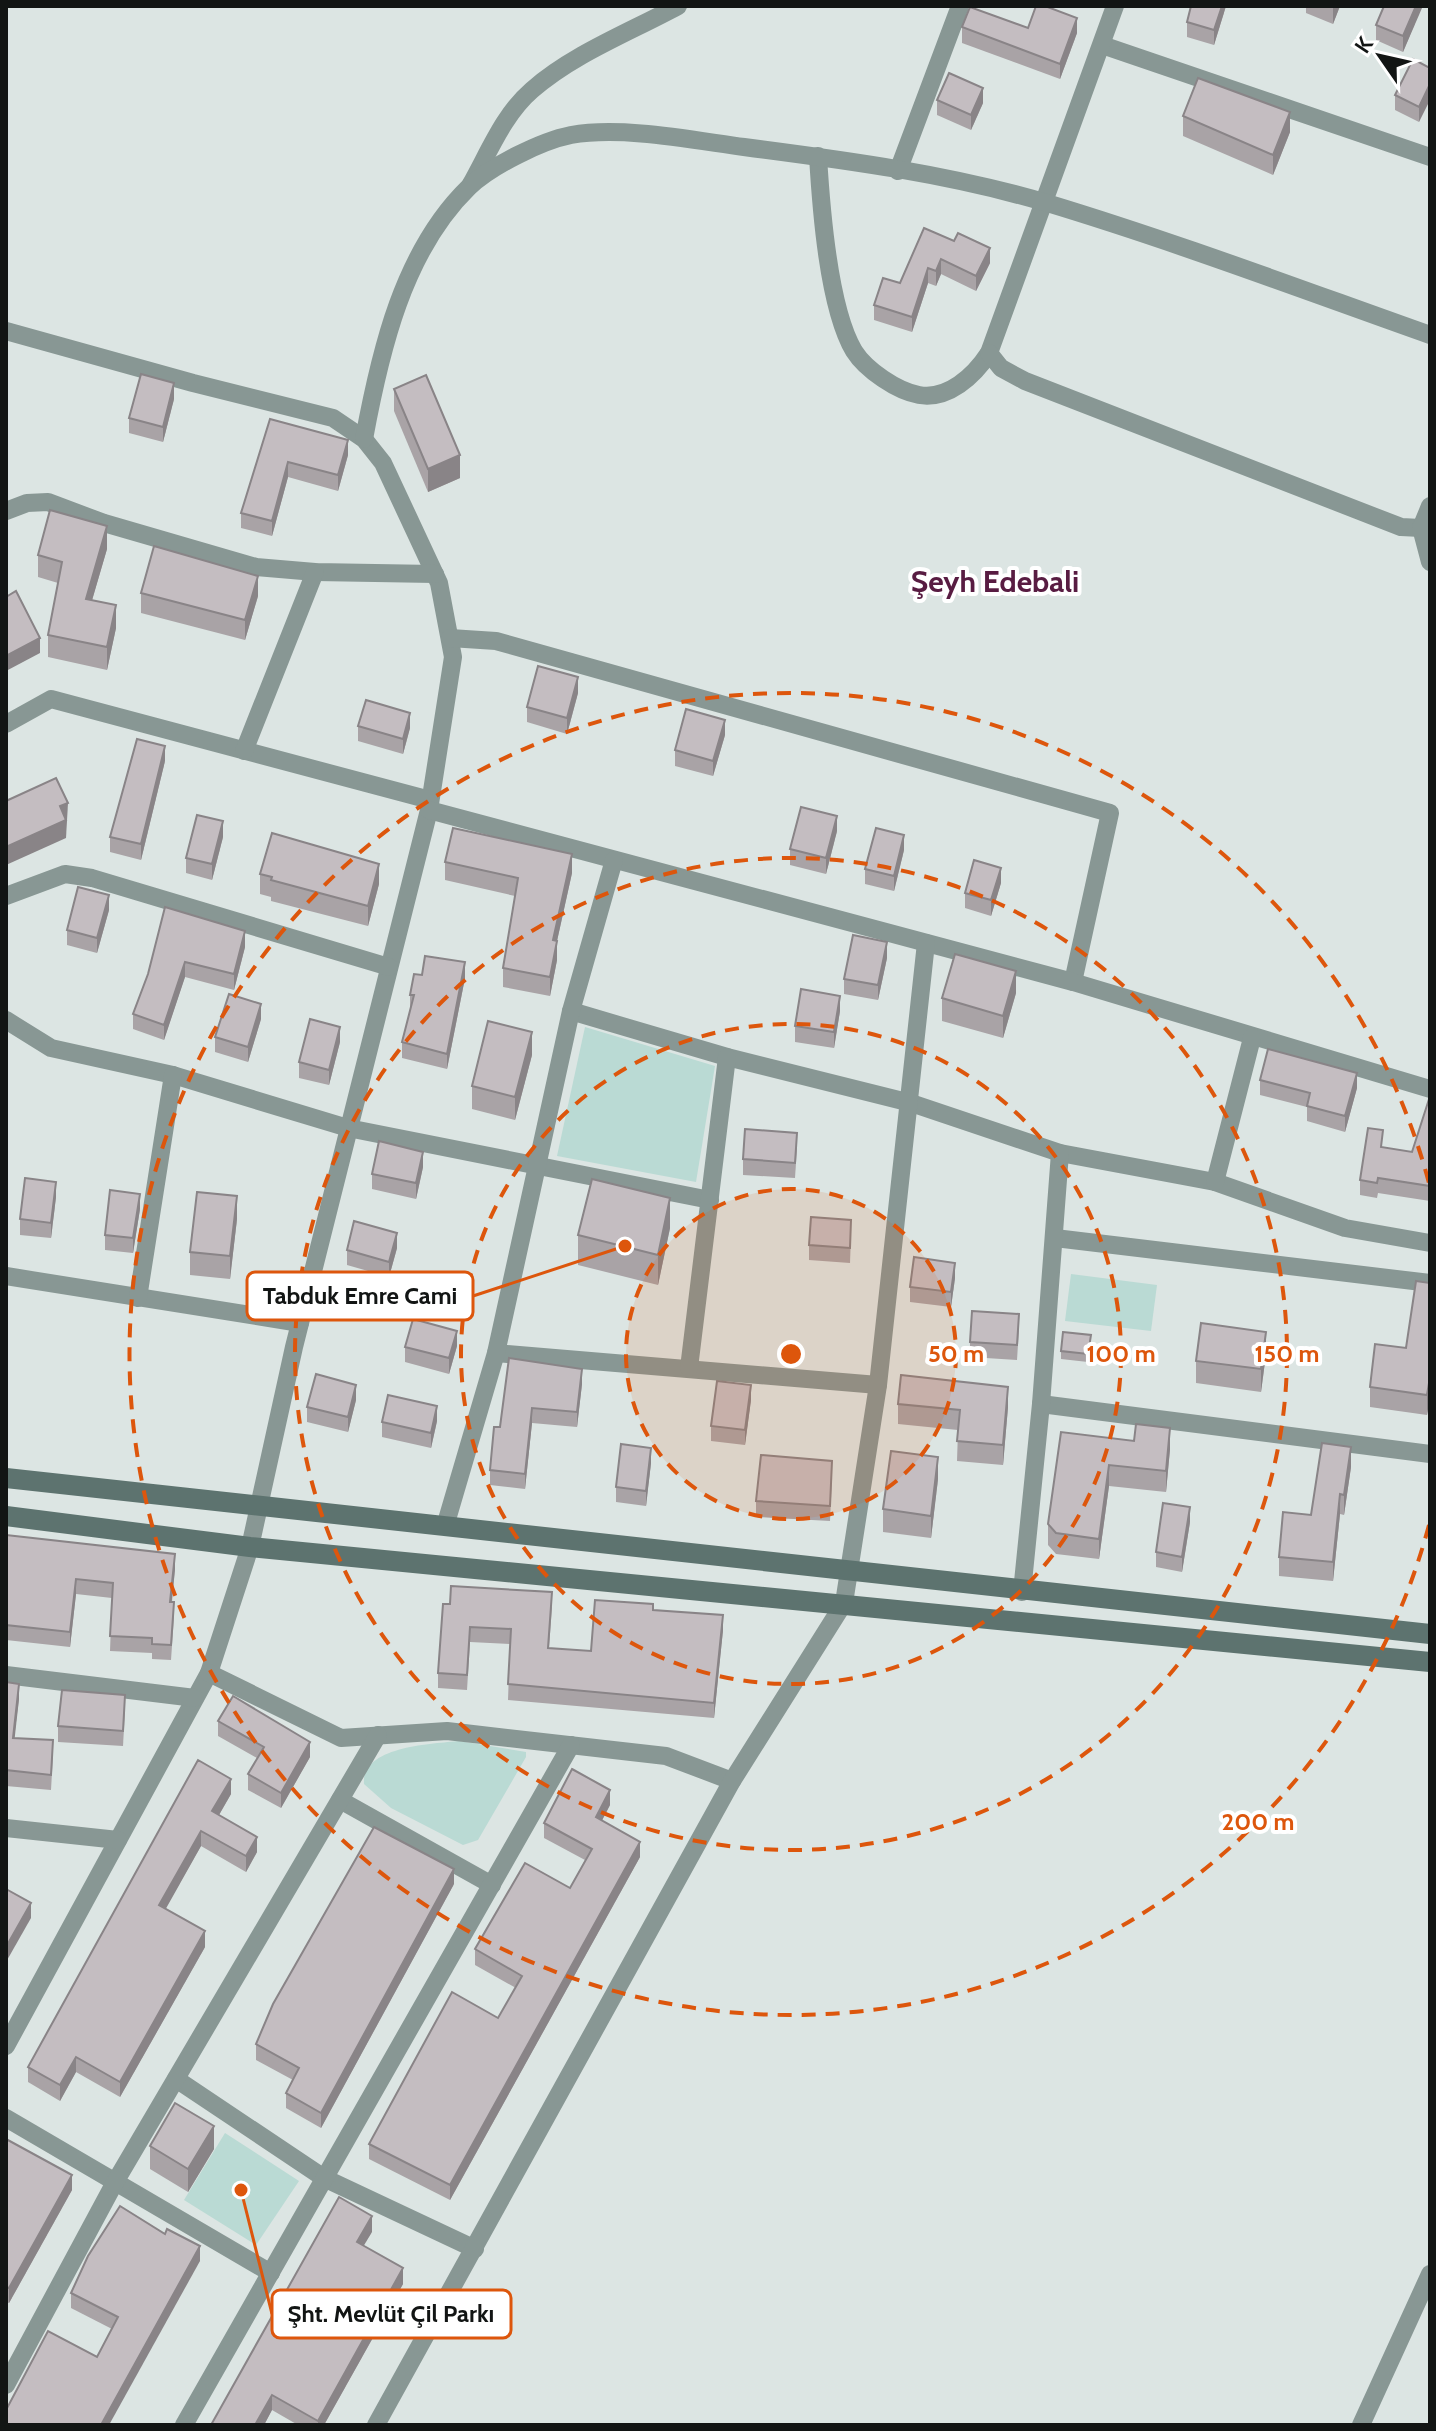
<svg xmlns="http://www.w3.org/2000/svg" width="1436" height="2431" viewBox="0 0 1436 2431" font-family="Cabin,sans-serif">
  <style>
    .green { fill: #badad4 }
    .lines { fill: none; stroke-linecap: round; stroke-linejoin: round }
    .street { stroke: #889794; stroke-width: 18 }
    .secondary { stroke: #5d736f; stroke-width: 20 }
    .wall { fill: #a9a3a6 }
    .shaded-wall { fill: #898487 }
    .building { fill: #c4bdc1; stroke: #898487; stroke-width: 2 }
    .ring { fill: none; stroke: #dd560c; stroke-width: 4; stroke-dasharray: 14 10 }
    .labels { text-anchor: middle; stroke-width: 8; stroke-linejoin: round; paint-order: stroke }
    .district-label { font-size: 30px; font-weight: bold; fill: #581c42; stroke: #fff }
    .centre { fill: #dd560c; stroke: #fff; stroke-width: 4 }
    .ring-label { font-size: 24px; text-anchor: middle; font-weight: bold; fill: #dd560c; stroke: #fff; stroke-width: 8; stroke-linejoin: round; paint-order: stroke }
    .leader { fill: none; stroke: #dd560c; stroke-width: 3 }
    .callout-dot { fill: #dd560c; stroke: #fff; stroke-width: 3 }
    .callout { fill: #fff; stroke: #dd560c; stroke-width: 3 }
    .callout-label { font-size: 24px; text-anchor: middle; font-weight: bold; fill: #121514 }
  </style>
  <rect width="100%" height="100%" fill="#dce5e3"/>
  <g class="green">
    <path d="M585,1027l130,39 -19,116 -139,-26z"/>
    <path d="M1071,1274l86,11 -6,46 -86,-10z"/>
    <path d="M459,1741l67,11v5l-48,83 -15,5 -72,-37 -27,-24c-3,-38 68,-40 95,-43z"/>
    <path d="M225,2133l74,48 -43,64 -72,-45z"/>
  </g>
  <g class="lines">
    <g class="street">
      <path d="M1102,45l328,112"/>
      <path d="M818,156c3,51 10,151 36,195 12,19 43,40 65,44 29,5 55,-19 70,-42l126,-347"/>
      <path d="M898,171l62,-165"/>
      <path d="M471,184c18,-32 33,-70 61,-94 41,-36 98,-58 146,-84"/>
      <path d="M6,331l187,52 140,35 31,21 19,24 56,120 14,74 -24,153 -135,537 -44,200 -41,126 -203,373"/>
      <path d="M989,353l12,15 24,13 376,146 20,1"/>
      <path d="M364,439c16,-87 39,-188 105,-252 22,-21 72,-46 102,-52 51,-9 121,5 173,12 101,13 206,27 303,56 129,39 256,87 383,132"/>
      <path d="M1430,506l-9,22 9,34"/>
      <path d="M6,511l21,-8 21,-1 56,21 152,44 59,5 120,2"/>
      <path d="M450,638l46,3 614,172 -37,169"/>
      <path d="M6,724l45,-25 379,101"/>
      <path d="M244,751l71,-179"/>
      <path d="M429,810l644,172 357,107"/>
      <path d="M6,896l59,-22 27,4 297,89"/>
      <path d="M571,1011l156,46 184,46 149,50 155,29 130,46 85,15"/>
      <path d="M6,1020l45,28 122,27 175,53 362,72"/>
      <path d="M1215,1182l37,-144"/>
      <path d="M1055,1238l375,45"/>
      <path d="M6,1276l294,47"/>
      <path d="M138,1298l35,-223"/>
      <path d="M496,1353l382,32"/>
      <path d="M689,1368l38,-311"/>
      <path d="M1041,1404l389,50"/>
      <path d="M446,1523l50,-170 75,-342 43,-151"/>
      <path d="M1022,1592l19,-188 19,-251"/>
      <path d="M209,1673l132,65 106,-7 219,25 66,25"/>
      <path d="M6,1675l189,23"/>
      <path d="M340,1800l152,85"/>
      <path d="M6,1828l112,12"/>
      <path d="M176,2079l148,99 151,71"/>
      <path d="M6,2118l265,155"/>
      <path d="M6,2385l108,-201 264,-449"/>
      <path d="M184,2425l387,-680"/>
      <path d="M376,2425l356,-644 112,-178 34,-218 48,-442"/>
      <path d="M1361,2425l69,-151"/>
    </g>
    <g class="secondary">
      <path d="M6,1478l1424,156"/>
      <path d="M6,1516l244,31 1180,115"/>
    </g>
  </g>
  <g class="wall">
    <path d="M1226,6l-12,39 -27,-8v-15z"/>
    <path d="M1306,6h34l-7,18 -27,-11z"/>
    <path d="M1422,6l-19,46 -27,-12v-15z"/>
    <path d="M962,27l66,1 49,5 -17,46 -98,-36z"/>
    <path d="M1430,68l-11,54 -24,-12v-15z"/>
    <path d="M937,100l46,3 -12,27 -34,-15z"/>
    <path d="M1183,116l107,16 -17,43 -90,-39z"/>
    <path d="M924,228l66,35 -14,28 -35,-17 -5,12 -8,-3 -16,49 -38,-12v-15l26,-22z"/>
    <path d="M394,389l66,89 -32,14 -34,-81z"/>
    <path d="M174,399l-11,43 -34,-9v-15z"/>
    <path d="M270,419l78,36 -10,36 -50,-14 -16,59 -31,-8v-15z"/>
    <path d="M107,549l-15,51 24,28 -9,42 -59,-13v-22l10,-52 -20,-6v-22z"/>
    <path d="M141,593l117,3 -13,44 -104,-27z"/>
    <path d="M578,693l-11,41 -40,-12v-15z"/>
    <path d="M358,726l52,2 -7,26 -45,-13z"/>
    <path d="M725,735l-12,41 -38,-10v-16z"/>
    <path d="M165,761l-24,99 -31,-8v-15z"/>
    <path d="M837,831l-11,43 -36,-9v-16z"/>
    <path d="M223,837l-11,43 -26,-7v-15z"/>
    <path d="M904,850l-10,41 -29,-7v-15z"/>
    <path d="M445,862l127,11 -15,68v19l-7,36 -47,-9v-19l12,-72 -70,-16z"/>
    <path d="M260,874l119,10 -11,42 -97,-25v-4l-11,-3z"/>
    <path d="M1001,883l-10,33 -26,-8v-15z"/>
    <path d="M165,907l80,40 -11,43 -49,-13 -21,63 -31,-11v-15l15,-40z"/>
    <path d="M109,910l-12,43 -30,-8v-15z"/>
    <path d="M887,958l-9,42 -34,-6v-15z"/>
    <path d="M422,975l43,3 -18,91 -45,-11v-16l8,-32v-15z"/>
    <path d="M1016,993l-13,45 -61,-17v-23z"/>
    <path d="M840,1011l-6,37 -39,-6v-16z"/>
    <path d="M261,1019l-13,43 -33,-10v-15z"/>
    <path d="M340,1042l-11,43 -30,-7v-16z"/>
    <path d="M532,1055l-17,65 -43,-11v-23z"/>
    <path d="M1260,1080l97,8 -12,44 -38,-11v-14l-47,-12z"/>
    <path d="M1430,1096v105l-52,-8 -1,5 -17,-3v-15l22,-33 30,5z"/>
    <path d="M797,1148l-2,30 -52,-3v-16z"/>
    <path d="M423,1167l-7,32 -44,-10v-15z"/>
    <path d="M56,1197l-5,41 -31,-3v-16z"/>
    <path d="M140,1209l-7,44 -28,-3v-15z"/>
    <path d="M237,1219l-7,60 -40,-4v-23z"/>
    <path d="M670,1228l-12,57 -80,-20v-30z"/>
    <path d="M851,1235l-1,28 -41,-3v-15z"/>
    <path d="M397,1248l-8,29 -42,-12v-15z"/>
    <path d="M955,1278l-4,29 -41,-5v-15z"/>
    <path d="M1430,1283v114l-3,18 -57,-8v-20l36,-39z"/>
    <path d="M1019,1329l-2,31 -47,-3v-15z"/>
    <path d="M1091,1343l-3,19 -27,-3v-8z"/>
    <path d="M457,1346l-8,28 -44,-12v-15z"/>
    <path d="M1266,1354l-5,38 -65,-9v-22z"/>
    <path d="M509,1358l73,26 -5,43 -45,-4 -7,66 -35,-4v-15l10,-43z"/>
    <path d="M356,1400l-8,32 -41,-10v-15z"/>
    <path d="M751,1400l-6,45 -34,-4v-15z"/>
    <path d="M898,1404l110,3 -5,58 -46,-4 1,-31 -60,-6z"/>
    <path d="M437,1421l-6,27 -49,-11v-15z"/>
    <path d="M1061,1432l109,17 -4,43 -57,-6 -10,73 -43,-5 -8,-9v-21z"/>
    <path d="M651,1463l-5,43 -30,-4v-15z"/>
    <path d="M1351,1467l-7,48 -4,-1 -7,67 -54,-5v-19z"/>
    <path d="M832,1476l-2,45 -74,-4v-16z"/>
    <path d="M938,1479l-7,59 -48,-6v-23z"/>
    <path d="M1190,1522l-8,50 -26,-5v-15z"/>
    <path d="M6,1535l169,34 -3,33 2,15 -3,43 -19,-1v-6l-42,-2 2,-53 -36,-4 -6,53 -64,-7z"/>
    <path d="M450,1604l102,3 -3,41 42,3 62,-41 70,20 -9,88 -206,-18 2,-56 -40,-2 -3,48 -29,-2v-15z"/>
    <path d="M6,1682l13,17 -5,39 39,17 -2,35 -45,-4z"/>
    <path d="M125,1710l-2,36 -65,-4v-16z"/>
    <path d="M218,1721l92,36 -29,51 -33,-18v-16l9,-16 -39,-22z"/>
    <path d="M198,1760l33,34 -12,21 38,37 -11,20 -45,-26 -36,63 40,38 -85,150 -44,-25 -16,29 -32,-19v-15z"/>
    <path d="M610,1805l-8,15 38,37 -190,343 -81,-41v-15l129,-126 18,-30 -41,-23v-16l95,-61 15,-28 -41,-22v-15z"/>
    <path d="M454,1884l-133,244 -35,-20v-15l7,-13 -37,-20v-16z"/>
    <path d="M6,2139l66,51 -63,113 -3,-1z"/>
    <path d="M150,2146l64,3 -26,43 -38,-23z"/>
    <path d="M372,2232l-9,13 40,39 -79,141h-26l-26,-15 -8,15h-53z"/>
    <path d="M200,2261l-88,68 -41,-21v-15z"/>
  </g>
  <g class="shaded-wall">
    <path d="M1222,6h4l-12,39v-15z"/>
    <path d="M1334,6h6l-7,18v-16z"/>
    <path d="M1416,6h6v2l-19,44v-16z"/>
    <path d="M1077,18v15l-17,46v-15z"/>
    <path d="M1430,84v16l-11,22v-15z"/>
    <path d="M983,88v15l-12,27v-15z"/>
    <path d="M1290,112v20l-17,43v-20z"/>
    <path d="M990,248v15l-14,28v-15z"/>
    <path d="M941,259v15l-5,12v-15z"/>
    <path d="M928,268v15l-16,49v-15z"/>
    <path d="M174,383v16l-11,43v-15z"/>
    <path d="M348,440v15l-10,36v-16z"/>
    <path d="M460,455v23l-32,14v-23z"/>
    <path d="M288,462v15l-16,59v-15z"/>
    <path d="M107,526v23l-21,72v-22z"/>
    <path d="M258,576v20l-13,44v-20z"/>
    <path d="M116,605v23l-9,42v-23z"/>
    <path d="M40,638v15l-34,18v-15z"/>
    <path d="M578,677v16l-11,41v-16z"/>
    <path d="M410,713v15l-7,26v-15z"/>
    <path d="M725,720v15l-12,41v-15z"/>
    <path d="M165,746v15l-24,99v-16z"/>
    <path d="M68,803l-2,35 -60,27v-18l54,-41z"/>
    <path d="M837,816v15l-11,43v-16z"/>
    <path d="M223,821v16l-11,43v-16z"/>
    <path d="M904,835v15l-10,41v-15z"/>
    <path d="M572,854v19l-19,86v-19z"/>
    <path d="M379,864v20l-11,42v-20z"/>
    <path d="M1001,868v15l-10,33v-16z"/>
    <path d="M109,895v15l-12,43v-15z"/>
    <path d="M245,931v16l-11,43v-16z"/>
    <path d="M557,941v19l-7,36v-19z"/>
    <path d="M887,942v16l-9,42v-15z"/>
    <path d="M185,962v15l-21,63v-15z"/>
    <path d="M465,962v16l-18,91v-15z"/>
    <path d="M1016,971v22l-13,45v-22z"/>
    <path d="M840,996v15l-6,37v-16z"/>
    <path d="M261,1004v15l-13,43v-15z"/>
    <path d="M340,1027v15l-11,43v-15z"/>
    <path d="M532,1032v23l-17,65v-23z"/>
    <path d="M1357,1073v15l-12,44v-16z"/>
    <path d="M423,1152v15l-7,32v-16z"/>
    <path d="M56,1182v15l-5,41v-15z"/>
    <path d="M140,1194v15l-7,44v-15z"/>
    <path d="M237,1196v23l-7,60v-23z"/>
    <path d="M670,1198v30l-12,57v-30z"/>
    <path d="M397,1233v15l-8,29v-15z"/>
    <path d="M955,1263v15l-4,29v-15z"/>
    <path d="M457,1331v15l-8,28v-16z"/>
    <path d="M1266,1332v22l-5,38v-23z"/>
    <path d="M582,1369v15l-5,43v-15z"/>
    <path d="M1430,1377v20l-3,18v-20z"/>
    <path d="M356,1385v15l-8,32v-15z"/>
    <path d="M751,1385v15l-6,45v-15z"/>
    <path d="M1008,1387v20l-5,58v-20z"/>
    <path d="M437,1406v15l-6,27v-15z"/>
    <path d="M532,1408v15l-7,66v-15z"/>
    <path d="M1170,1428v21l-4,43v-21z"/>
    <path d="M1351,1447v20l-7,48v-20z"/>
    <path d="M651,1448v15l-5,43v-15z"/>
    <path d="M938,1457v22l-7,59v-22z"/>
    <path d="M1109,1465v21l-10,73v-20z"/>
    <path d="M1340,1494v20l-7,67v-19z"/>
    <path d="M1190,1507v15l-8,50v-15z"/>
    <path d="M175,1554v15l-5,48v-15z"/>
    <path d="M76,1579v15l-6,53v-15z"/>
    <path d="M723,1615v15l-9,88v-15z"/>
    <path d="M19,1684v15l-6,54v-15z"/>
    <path d="M310,1742v15l-29,51v-15z"/>
    <path d="M231,1779v15l-19,33v-16z"/>
    <path d="M610,1790v15l-14,27v-15z"/>
    <path d="M201,1831v15l-42,75v-16z"/>
    <path d="M257,1837v15l-11,20v-16z"/>
    <path d="M640,1842v15l-190,343v-15z"/>
    <path d="M454,1869v15l-133,244v-15z"/>
    <path d="M31,1903v15l-25,44v-15z"/>
    <path d="M205,1931v16l-85,150v-15z"/>
    <path d="M76,2057v15l-16,29v-16z"/>
    <path d="M214,2126v23l-26,43v-23z"/>
    <path d="M72,2175v15l-63,113v-15z"/>
    <path d="M372,2216v16l-15,25v-15z"/>
    <path d="M200,2246v15l-91,164h-8z"/>
    <path d="M403,2268v16l-79,141h-6v-4z"/>
    <path d="M272,2395v15l-8,15h-9z"/>
  </g>
  <g class="building">
    <path d="M1036,6h9l32,12 -17,46 -98,-37 8,-20 58,21z"/>
    <path d="M1191,6h31l-8,24 -27,-8z"/>
    <path d="M1384,6h32l-13,30 -27,-11z"/>
    <path d="M1413,59l17,9v16l-11,23 -24,-12z"/>
    <path d="M949,73l34,15 -12,27 -34,-15z"/>
    <path d="M1198,78l92,34 -17,43 -90,-39z"/>
    <path d="M924,228l30,13 4,-8 32,15 -14,28 -35,-17 -5,12 -8,-3 -16,49 -38,-12 9,-27 17,5z"/>
    <path d="M141,374l33,9 -11,44 -34,-9z"/>
    <path d="M426,375l34,80 -32,14 -34,-80z"/>
    <path d="M270,419l78,21 -10,35 -50,-13 -16,59 -31,-8z"/>
    <path d="M50,510l57,16 -21,73 30,6 -9,42 -59,-12 14,-73 -24,-7z"/>
    <path d="M154,546l104,30 -13,44 -104,-27z"/>
    <path d="M16,591l24,47 -34,18v-59z"/>
    <path d="M538,666l40,11 -11,41 -40,-11z"/>
    <path d="M366,700l44,13 -7,26 -45,-13z"/>
    <path d="M686,709l39,11 -12,41 -38,-11z"/>
    <path d="M137,739l28,7 -24,98 -31,-7z"/>
    <path d="M56,778l12,25 -8,3 6,14 -60,27v-46z"/>
    <path d="M801,807l36,9 -11,42 -36,-9z"/>
    <path d="M197,815l26,6 -11,43 -26,-6z"/>
    <path d="M453,828l119,26 -19,86 4,1 -7,36 -47,-9 15,-90 -73,-16z"/>
    <path d="M876,828l28,7 -10,41 -29,-7z"/>
    <path d="M272,833l107,31 -11,42 -97,-26 1,-3 -12,-3z"/>
    <path d="M974,860l27,8 -10,32 -26,-7z"/>
    <path d="M78,887l31,8 -12,43 -30,-8z"/>
    <path d="M165,907l80,24 -11,43 -49,-12 -21,63 -31,-11 15,-40z"/>
    <path d="M853,935l34,7 -9,43 -34,-6z"/>
    <path d="M955,954l61,17 -13,45 -61,-18z"/>
    <path d="M425,956l40,6 -18,92 -45,-12 12,-47h-4l4,-21 8,1z"/>
    <path d="M801,989l39,7 -6,36 -39,-6z"/>
    <path d="M229,994l32,10 -13,43 -33,-10z"/>
    <path d="M310,1019l30,8 -11,43 -30,-8z"/>
    <path d="M488,1021l44,11 -17,65 -43,-11z"/>
    <path d="M1268,1049l89,24 -12,43 -38,-10 3,-13 -50,-13z"/>
    <path d="M1430,1096v90l-52,-8 -1,5 -17,-3 8,-52 15,2 -2,17 31,5z"/>
    <path d="M745,1129l52,4 -2,30 -52,-4z"/>
    <path d="M379,1141l44,11 -7,31 -44,-9z"/>
    <path d="M25,1178l31,4 -5,41 -31,-4z"/>
    <path d="M592,1179l78,19 -12,57 -80,-20z"/>
    <path d="M110,1190l30,4 -7,44 -28,-3z"/>
    <path d="M197,1192l40,4 -7,60 -40,-4z"/>
    <path d="M811,1217l40,3 -1,28 -41,-3z"/>
    <path d="M354,1221l43,12 -8,29 -42,-12z"/>
    <path d="M914,1257l41,6 -4,29 -41,-5z"/>
    <path d="M1416,1281l14,2v94l-3,18 -57,-8 5,-43 31,4z"/>
    <path d="M972,1311l47,3 -2,31 -47,-3z"/>
    <path d="M413,1319l44,12 -8,27 -44,-11z"/>
    <path d="M1201,1323l65,9 -5,37 -65,-8z"/>
    <path d="M1063,1332l28,3 -3,19 -27,-3z"/>
    <path d="M509,1358l73,11 -5,43 -45,-4 -7,66 -35,-4 4,-43h6z"/>
    <path d="M316,1374l40,11 -8,32 -41,-10z"/>
    <path d="M901,1375l107,12 -5,58 -46,-4 3,-31 -62,-6z"/>
    <path d="M717,1381l34,4 -6,45 -34,-4z"/>
    <path d="M388,1395l49,11 -6,27 -49,-11z"/>
    <path d="M1136,1424l34,4 -4,43 -57,-6 -10,74 -43,-6 -8,-9 13,-92 73,9z"/>
    <path d="M1322,1443l29,4 -7,48 -4,-1 -7,68 -54,-5 4,-45 28,3z"/>
    <path d="M621,1444l30,4 -5,43 -30,-4z"/>
    <path d="M891,1451l47,6 -7,59 -48,-7z"/>
    <path d="M761,1455l71,6 -2,45 -74,-5z"/>
    <path d="M1163,1503l27,4 -8,50 -26,-5z"/>
    <path d="M6,1535l169,19 -5,48h4l-3,43 -19,-1v-6l-42,-2 3,-53 -37,-4 -6,53 -64,-7z"/>
    <path d="M451,1586l101,6 -4,56 43,3 4,-51 58,4v6l70,5 -9,88 -206,-19 3,-55 -41,-2 -3,48 -29,-2 5,-69h7z"/>
    <path d="M6,1682l13,2 -6,54 40,2 -2,35 -45,-5z"/>
    <path d="M62,1690l63,5 -2,36 -65,-5z"/>
    <path d="M233,1696l77,46 -29,51 -33,-19 16,-27 -46,-26z"/>
    <path d="M198,1760l33,19 -19,32 45,26 -11,19 -45,-25 -42,74 46,26 -85,151 -44,-25 -16,28 -32,-18z"/>
    <path d="M572,1769l38,21 -14,27 44,25 -190,343 -81,-41 83,-152 46,26 24,-42 -47,-27 50,-86 45,25 22,-39 -48,-26z"/>
    <path d="M374,1827l80,42 -133,244 -35,-20 13,-25 -43,-24 17,-40z"/>
    <path d="M6,1889l25,14 -25,44z"/>
    <path d="M175,2103l39,23 -26,43 -38,-23z"/>
    <path d="M6,2139l66,36 -63,113 -3,-1z"/>
    <path d="M339,2197l33,19 -15,26 46,26 -85,153 -46,-26 -17,30h-44z"/>
    <path d="M120,2206l45,28 2,-5 33,17 -99,179h-95v-15l42,-79 49,26 21,-40 -47,-24 17,-37z"/>
  </g>
  <circle cx="791" cy="1354" r="165" fill="#dd560c" fill-opacity=".12"/>
  <g class="ring">
    <circle cx="791" cy="1354" r="165"/>
    <circle cx="791" cy="1354" r="330"/>
    <circle cx="791" cy="1354" r="496"/>
    <path d="M1429 1525A661 661 0 1 1 1429 1183"/>
  </g>
  <g class="labels">
    <g class="district-label">
      <text x="995" y="592">Şeyh Edebali</text>
    </g>
  </g>
  <circle cx="791" cy="1354" r="12" class="centre"/>
  <g class="ring-label">
    <text x="956" y="1362">50 m</text>
    <text x="1121" y="1362">100 m</text>
    <text x="1287" y="1362">150 m</text>
    <text x="1258" y="1830">200 m</text>
  </g>
  <path class="leader" d="M625 1246L473 1296M241 2190L272 2314"/>
  <g class="callout-dot">
    <circle cx="625" cy="1246" r="8"/>
    <circle cx="241" cy="2190" r="8"/>
  </g>
  <g class="callout">
    <rect x="247" y="1272" width="226" height="48" rx="8"/>
    <rect x="272" y="2290" width="239" height="48" rx="8"/>
  </g>
  <g class="callout-label">
    <text x="360" y="1304">Tabduk Emre Cami</text>
    <text x="391" y="2322">Şht. Mevlüt Çil Parkı</text>
  </g>
  <rect width="1436" height="2431" fill="none" stroke="#121514" stroke-width="16"/>
  <g transform="translate(1380 56) rotate(304)" stroke="#ffffff" stroke-width="6" paint-order="stroke">
  <path d="M0-6L14 30L0 20L-14 30Z" fill="#121514"/>
  <text y="-12" font-size="22" font-weight="bold" text-anchor="middle" fill="#121514">K</text>
  </g>
</svg>
